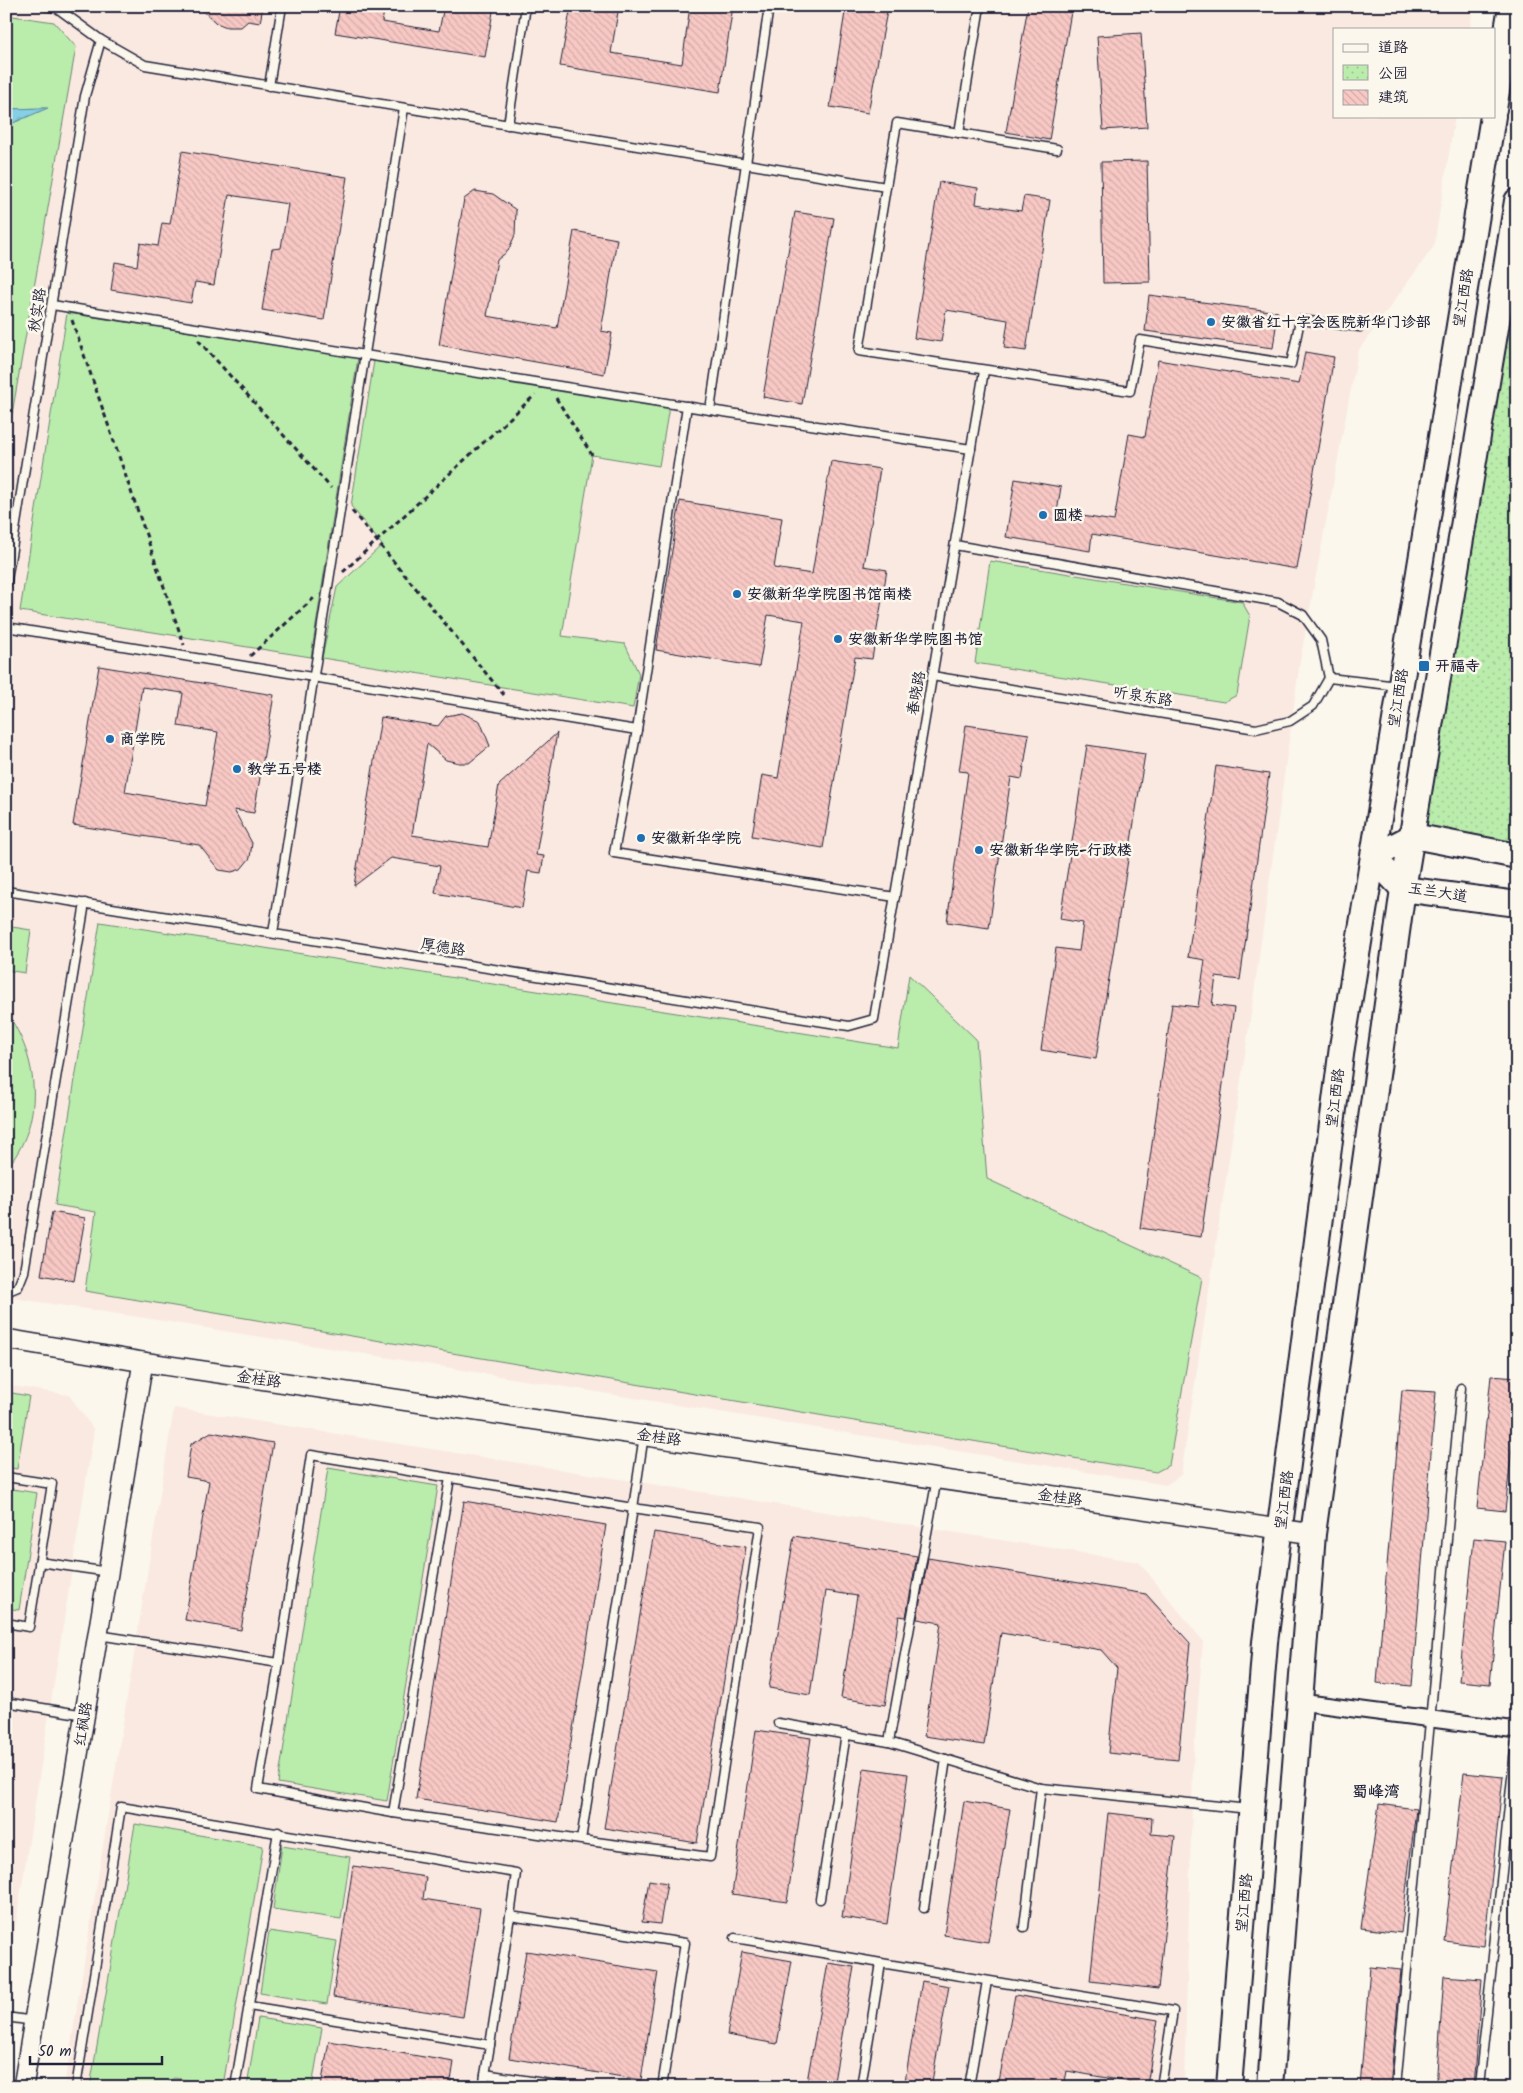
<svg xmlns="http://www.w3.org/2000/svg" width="1523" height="2093" viewBox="0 0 1523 2093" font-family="Kalam,'LXGW WenKai TC',sans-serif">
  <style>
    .built { fill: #fae9e0 }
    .grass { fill: #baecac; stroke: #6e8774 }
    .park { fill: url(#park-dots); stroke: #6e8774 }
    .water { fill: url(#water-ripples); stroke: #5d8aa1 }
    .building { fill: url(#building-back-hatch); stroke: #22223b; fill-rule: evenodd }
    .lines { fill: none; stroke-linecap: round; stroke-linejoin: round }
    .service-casing { stroke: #22223b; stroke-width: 11 }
    .minor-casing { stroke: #22223b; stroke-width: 19 }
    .tertiary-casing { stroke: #22223b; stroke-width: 22 }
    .primary-casing { stroke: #22223b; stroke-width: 28 }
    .path { stroke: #22223b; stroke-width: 3; stroke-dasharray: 5 4; stroke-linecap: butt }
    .service { stroke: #fbf7ec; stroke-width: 8 }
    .minor { stroke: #fbf7ec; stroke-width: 15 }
    .tertiary { stroke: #fbf7ec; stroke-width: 19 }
    .primary { stroke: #fbf7ec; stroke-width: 24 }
    .poi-dot { fill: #1f6fb2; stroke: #fbf7ec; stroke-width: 2 }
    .labels { text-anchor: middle; stroke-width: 5; stroke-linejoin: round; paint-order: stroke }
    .street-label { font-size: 15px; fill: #22223b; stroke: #fbf7ec }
    .poi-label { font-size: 15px; font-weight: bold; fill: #22223b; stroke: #fbf7ec; text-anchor: start }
    .neighbourhood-label { font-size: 16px; font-weight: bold; fill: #22223b; stroke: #fbf7ec }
  </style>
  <defs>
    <pattern id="park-dots" width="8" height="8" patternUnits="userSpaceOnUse" patternTransform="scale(1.25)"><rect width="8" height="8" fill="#baecac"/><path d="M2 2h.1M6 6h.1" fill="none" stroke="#a0ca95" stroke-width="1.8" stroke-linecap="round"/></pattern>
    <pattern id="water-ripples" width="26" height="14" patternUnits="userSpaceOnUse" patternTransform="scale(1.25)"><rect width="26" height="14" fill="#85d0e5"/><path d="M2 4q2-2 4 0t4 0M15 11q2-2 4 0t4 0" fill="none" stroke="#73b2c5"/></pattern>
    <pattern id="building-back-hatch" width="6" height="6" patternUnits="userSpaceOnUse" patternTransform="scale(1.25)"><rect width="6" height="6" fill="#f8c8c4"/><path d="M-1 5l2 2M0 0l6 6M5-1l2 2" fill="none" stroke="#d4aca9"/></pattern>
  </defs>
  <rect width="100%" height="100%" fill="#fbf7ec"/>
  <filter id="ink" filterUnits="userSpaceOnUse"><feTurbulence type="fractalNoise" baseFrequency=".02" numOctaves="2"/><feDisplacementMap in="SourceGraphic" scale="10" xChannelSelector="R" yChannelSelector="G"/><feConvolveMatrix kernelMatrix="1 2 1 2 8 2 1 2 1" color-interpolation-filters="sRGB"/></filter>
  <g filter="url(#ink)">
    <g class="built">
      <path d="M6,6h1467l-3,23h-136v87h121l-21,130 -76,105 -58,310 -49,353 -70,461 -15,10 -1021,-167 -139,-21z"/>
      <path d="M6,1385l63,10 25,35 -88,556z"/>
      <path d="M174,1408l965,154 64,79 -10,123 -9,323h-1120z"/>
    </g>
    <g class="grass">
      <path d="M6,15l48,7 22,25 -64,367h-6v-288l40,-18 -40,1z"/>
      <path d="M67,313l291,45 -47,299 -291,-46z"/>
      <path d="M374,361l295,46 -10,59 -67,-11 -30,181 63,8 14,30 -6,34 -311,-50 15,-71 45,-42 -31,-39z"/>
      <path d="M990,561l252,41 8,14 -13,79 -13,7 -249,-39z"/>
      <path d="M100,922l798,126 11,-73 67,64 11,140 215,99 -33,187 -13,7 -1071,-181 11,-79 -41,-7z"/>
      <path d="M6,926l25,4 -6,43 -19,-3z"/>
      <path d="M6,1012c34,47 39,111 0,157z"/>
      <path d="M6,1392l23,4 -12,73 -11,-2z"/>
      <path d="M328,1468l110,18 -51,315 -109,-18z"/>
      <path d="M6,1488l31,5 -18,117 -13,-2z"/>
      <path d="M135,1824l128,22 -40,240 -49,-8 -12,9h-72z"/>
      <path d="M282,1846l68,11 -9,62 -68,-10z"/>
      <path d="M269,1931l68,10 -10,63 -67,-11z"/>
      <path d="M258,2018l64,10 -10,59h-65z"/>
    </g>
    <path class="park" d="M1517,201v655l-104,-20z"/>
    <path class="water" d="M48,108l-42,18v-17z"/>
    <g class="building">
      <path d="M198,6h65l-3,17 -12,-2 -7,6h-14l-11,-4z"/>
      <path d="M340,6h45l-3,16 57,9 5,-25h50l-9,51 -150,-24z"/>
      <path d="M571,6h48l-8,47 71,11 8,-58h43l-13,86 -160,-26z"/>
      <path d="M846,6h42l-20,107 -38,-6z"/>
      <path d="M1028,6h44l-23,134 -43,-8z"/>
      <path d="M1141,33l6,94 -44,3 -6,-94z"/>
      <path d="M182,151l165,26 -23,143 -62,-10 10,-61 9,-1 7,-44 -59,-9 -15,90 -19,-3 -4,21 -80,-13 4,-28 22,4 3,-23 18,3 4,-23 8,1z"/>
      <path d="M1147,161l3,121 -47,1 -2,-121z"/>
      <path d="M939,182l39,6 -2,16 45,7 3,-15 26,4 -24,151 -22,-3 4,-28 -62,-10 -5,32 -27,-4z"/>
      <path d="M475,191l18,3 23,16 -1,25 -7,16 -11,9 -10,56 70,12 17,-97 43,8 -16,92 11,2 -8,41 -165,-29 25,-146z"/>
      <path d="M795,212l39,6 -32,186 -39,-7z"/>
      <path d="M1149,295l129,17 -5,36 -128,-17z"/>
      <path d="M1305,352l29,5 -37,212 -205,-35 -2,17 -84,-14 9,-58 46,8 -4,25 57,9 15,-87 16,3 13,-77 141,24z"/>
      <path d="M831,461l49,8 -16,97 23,4 -15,89 -17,-2 -32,191 -71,-12 10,-61 16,3 26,-157 -36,-6 -9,52 -103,-17 24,-149 102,17 -8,50 38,6z"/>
      <path d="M99,666l175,29 -20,118 -20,-3 18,33 -2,15 -9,11 -9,3 -13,-2 -20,-25 -126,-20zM142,687l41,6 -5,33 40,6 -13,74 -80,-14z"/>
      <path d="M462,713l18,8 10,25 -21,17h-10l-13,-3 -19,-16 -15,91 76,12 11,-62 58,-52 -21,122 8,1 -3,17 -13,-2 -6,37 -87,-15 5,-27 -49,-8 -37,28 27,-169 57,9 8,-10z"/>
      <path d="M966,725l63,9 -7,45 -11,-2 -22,151 -42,-6 21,-150 -9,-1z"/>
      <path d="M1087,745l58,9 -49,305 -55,-9 15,-102 23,3 4,-28 -23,-4z"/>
      <path d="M1216,766l53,8 -29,206 -24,-3 -4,28 22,3 -33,229 -61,-9 32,-224 26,3 7,-47 -17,-3z"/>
      <path d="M52,1212l33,6 -11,63 -33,-6z"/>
      <path d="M1491,1376l26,2v25l-12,108 -28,-3z"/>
      <path d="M1402,1390l34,2 -24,294 -35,-3z"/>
      <path d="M211,1432l62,11 -32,187 -56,-10 24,-139 -23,-4 5,-33z"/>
      <path d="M464,1501l142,24 -48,297 -142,-23z"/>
      <path d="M654,1532l92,15 -49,296 -93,-15z"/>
      <path d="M794,1536l123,20 -11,61 -7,-1 -14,89 -44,-7 16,-102 -31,-5 -16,104 -41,-7z"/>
      <path d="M1474,1538l31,3 -15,143 -31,-3z"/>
      <path d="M928,1558l218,36 44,49 -12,117 -70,-7 9,-85 -16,-18 -100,-17 -17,112 -60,-9 17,-113 -24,-4z"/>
      <path d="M756,1730l55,8 -24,164 -55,-8z"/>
      <path d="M864,1768l44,6 -21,150 -45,-7z"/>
      <path d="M1464,1773l39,4 -19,169 -40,-5z"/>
      <path d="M964,1801l46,8 -22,133 -44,-7z"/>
      <path d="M1379,1804l37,5 -15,124 -40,-5z"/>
      <path d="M1108,1813l44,5 -1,16 24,2 -17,153 -68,-8z"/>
      <path d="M353,1866l73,11 -3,22 57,9 -17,109 -130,-20z"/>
      <path d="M649,1880l18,3 -7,41 -18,-2z"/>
      <path d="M526,1951l132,21 -17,108 -132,-22z"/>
      <path d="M742,1952l50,9 -15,83 -50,-9z"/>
      <path d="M828,1963l26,4 -21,120h-27z"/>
      <path d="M1370,1967l31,3 -11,117h-30z"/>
      <path d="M1444,1976l38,3 -9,108h-37z"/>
      <path d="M922,1981l27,5 -18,101h-27z"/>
      <path d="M1015,1995l143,25 -11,65 -80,-14 -3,16h-66z"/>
      <path d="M329,2041l125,21 -4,25h-129z"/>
    </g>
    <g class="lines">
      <defs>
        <g id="service">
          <path d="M47,6l10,2 44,32 44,25 741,122 -27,164 271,40 10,-51 151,24 9,-44 60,7"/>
          <path d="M769,6l-59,404 261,39"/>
          <path d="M269,86l13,-80"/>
          <path d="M508,125l18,-119"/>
          <path d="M959,133l98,16"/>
          <path d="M886,187l11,-64 62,10 21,-127"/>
          <path d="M52,305l658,105"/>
          <path d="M687,406l-50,324 -23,123 281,44"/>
          <path d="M955,545l323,57 25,13 18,25 8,38"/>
          <path d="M6,586l79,-490 16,-56"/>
          <path d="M6,627l631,103"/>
          <path d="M932,676l324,53 34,-8 23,-15 16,-28"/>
          <path d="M1329,678l69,8"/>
          <path d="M6,891l843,135 25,-7 110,-648"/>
          <path d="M273,933l131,-825"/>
          <path d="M6,1292l12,-5 6,-15 61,-369"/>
          <path d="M6,1477l46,7 -23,143 -23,-4"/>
          <path d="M450,1478l-57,335 188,27 52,-332 127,19 -50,330 -129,-17"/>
          <path d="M937,1478l-48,264 152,46 208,21"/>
          <path d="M39,1562l70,10"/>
          <path d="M98,1635l181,28 32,-208 322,53 11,-73"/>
          <path d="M279,1663l-21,126 135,24"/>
          <path d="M6,1702l79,13"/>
          <path d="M778,1723l111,19"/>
          <path d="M820,1899l26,-165"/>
          <path d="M924,1908l22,-149"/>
          <path d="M1024,1927l17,-139"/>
          <path d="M735,1938l146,25"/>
          <path d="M249,2006l241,39 -7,42"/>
          <path d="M6,2017l28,4"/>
          <path d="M490,2045l20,-129"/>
          <path d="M485,2074l85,13"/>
          <path d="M76,2087l45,-280 395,66 -6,43 175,27 -23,144"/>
          <path d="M235,2087l43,-255"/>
          <path d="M861,2087l20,-124 292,48 -12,76"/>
          <path d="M969,2087l18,-106"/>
          <path d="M1396,2087l65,-699"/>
          <path d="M1479,2087l38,-356"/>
        </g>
        <path id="minor" d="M1300,1702l217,28"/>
        <g id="tertiary">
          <path d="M6,1339l137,23 1170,172"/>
          <path d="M23,2087l120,-725"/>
        </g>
        <g id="primary">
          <path d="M1494,109l17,-103"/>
          <path d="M1517,856l-104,-20 -40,21 30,32 114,15"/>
          <path d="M1229,2087l36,-445 77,-595 151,-931"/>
          <path d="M1270,2087l43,-553 90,-645 114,-688"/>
        </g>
      </defs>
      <use href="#service" class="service-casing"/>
      <use href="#minor" class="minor-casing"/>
      <use href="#tertiary" class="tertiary-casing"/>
      <use href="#primary" class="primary-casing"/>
      <g class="path">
        <path d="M72,320l112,325"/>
        <path d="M198,340l133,148"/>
        <path d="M556,398l36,57"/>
        <path d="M352,511l152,184"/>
        <path d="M343,572l192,-177"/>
        <path d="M250,656l64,-58"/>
      </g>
      <use href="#service" class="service"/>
      <use href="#minor" class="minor"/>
      <use href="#tertiary" class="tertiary"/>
      <use href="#primary" class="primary"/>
    </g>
  </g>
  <g class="poi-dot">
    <circle cx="1211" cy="322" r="5"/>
    <circle cx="1043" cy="515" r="5"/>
    <circle cx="737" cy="594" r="5"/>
    <circle cx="838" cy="639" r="5"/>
    <rect x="1418" y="660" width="12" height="12" rx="2.5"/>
    <circle cx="110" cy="739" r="5"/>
    <circle cx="237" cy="769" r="5"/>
    <circle cx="641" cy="838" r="5"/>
    <circle cx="979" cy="850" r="5"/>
  </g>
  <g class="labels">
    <g class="street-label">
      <text transform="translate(1463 298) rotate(-81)" y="5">望江西路</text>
      <text transform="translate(37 310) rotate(-81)" y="5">秋实路</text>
      <text transform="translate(916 693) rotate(-80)" y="5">春晓路</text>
      <text transform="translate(1143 696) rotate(9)" y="5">听泉东路</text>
      <text transform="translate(1398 698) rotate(-81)" y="5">望江西路</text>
      <text transform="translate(1438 892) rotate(9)" y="5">玉兰大道</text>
      <text transform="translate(443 947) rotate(9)" y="5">厚德路</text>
      <text transform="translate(1335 1098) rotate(-83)" y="5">望江西路</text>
      <text transform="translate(259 1379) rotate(8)" y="5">金桂路</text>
      <text transform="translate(659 1437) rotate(8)" y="5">金桂路</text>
      <text transform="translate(1060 1497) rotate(8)" y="5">金桂路</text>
      <text transform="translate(1284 1500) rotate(-83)" y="5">望江西路</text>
      <text transform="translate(83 1724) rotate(-81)" y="5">红枫路</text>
      <text transform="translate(1244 1903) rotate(-85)" y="5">望江西路</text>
    </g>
    <g class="poi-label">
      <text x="1221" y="327">安徽省红十字会医院新华门诊部</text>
      <text x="1053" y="520">圆楼</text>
      <text x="747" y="599">安徽新华学院图书馆南楼</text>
      <text x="848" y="644">安徽新华学院图书馆</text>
      <text x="1435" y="671">开福寺</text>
      <text x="120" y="744">商学院</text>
      <text x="247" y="774">教学五号楼</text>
      <text x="651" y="843">安徽新华学院</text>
      <text x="989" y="855">安徽新华学院-行政楼</text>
    </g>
    <g class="neighbourhood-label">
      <text x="1376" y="1797">蜀峰湾</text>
    </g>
  </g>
  <rect width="1523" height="2093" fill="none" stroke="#fbf7ec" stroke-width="25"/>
  <rect x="12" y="12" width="1498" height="2068" fill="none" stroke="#22223b" stroke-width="2" filter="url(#ink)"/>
  <rect x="1333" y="28" width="162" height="90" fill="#fbf7ec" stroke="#a4a2a5"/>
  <rect x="1343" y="44" width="25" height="8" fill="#fbf7ec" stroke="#a4a2a5"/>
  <text x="1378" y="52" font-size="15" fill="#22223b">道路</text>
  <rect x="1343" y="65" width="25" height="15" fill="url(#park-dots)" stroke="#a4a2a5"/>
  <text x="1378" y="78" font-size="15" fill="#22223b">公园</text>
  <rect x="1343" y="90" width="25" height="15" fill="url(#building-back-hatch)" stroke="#a4a2a5"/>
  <text x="1378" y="102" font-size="15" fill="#22223b">建筑</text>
  <path d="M30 2056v8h132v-8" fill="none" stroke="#22223b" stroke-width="2.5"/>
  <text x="38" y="2056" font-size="15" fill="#22223b" stroke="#fbf7ec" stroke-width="4" paint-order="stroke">50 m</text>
</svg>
